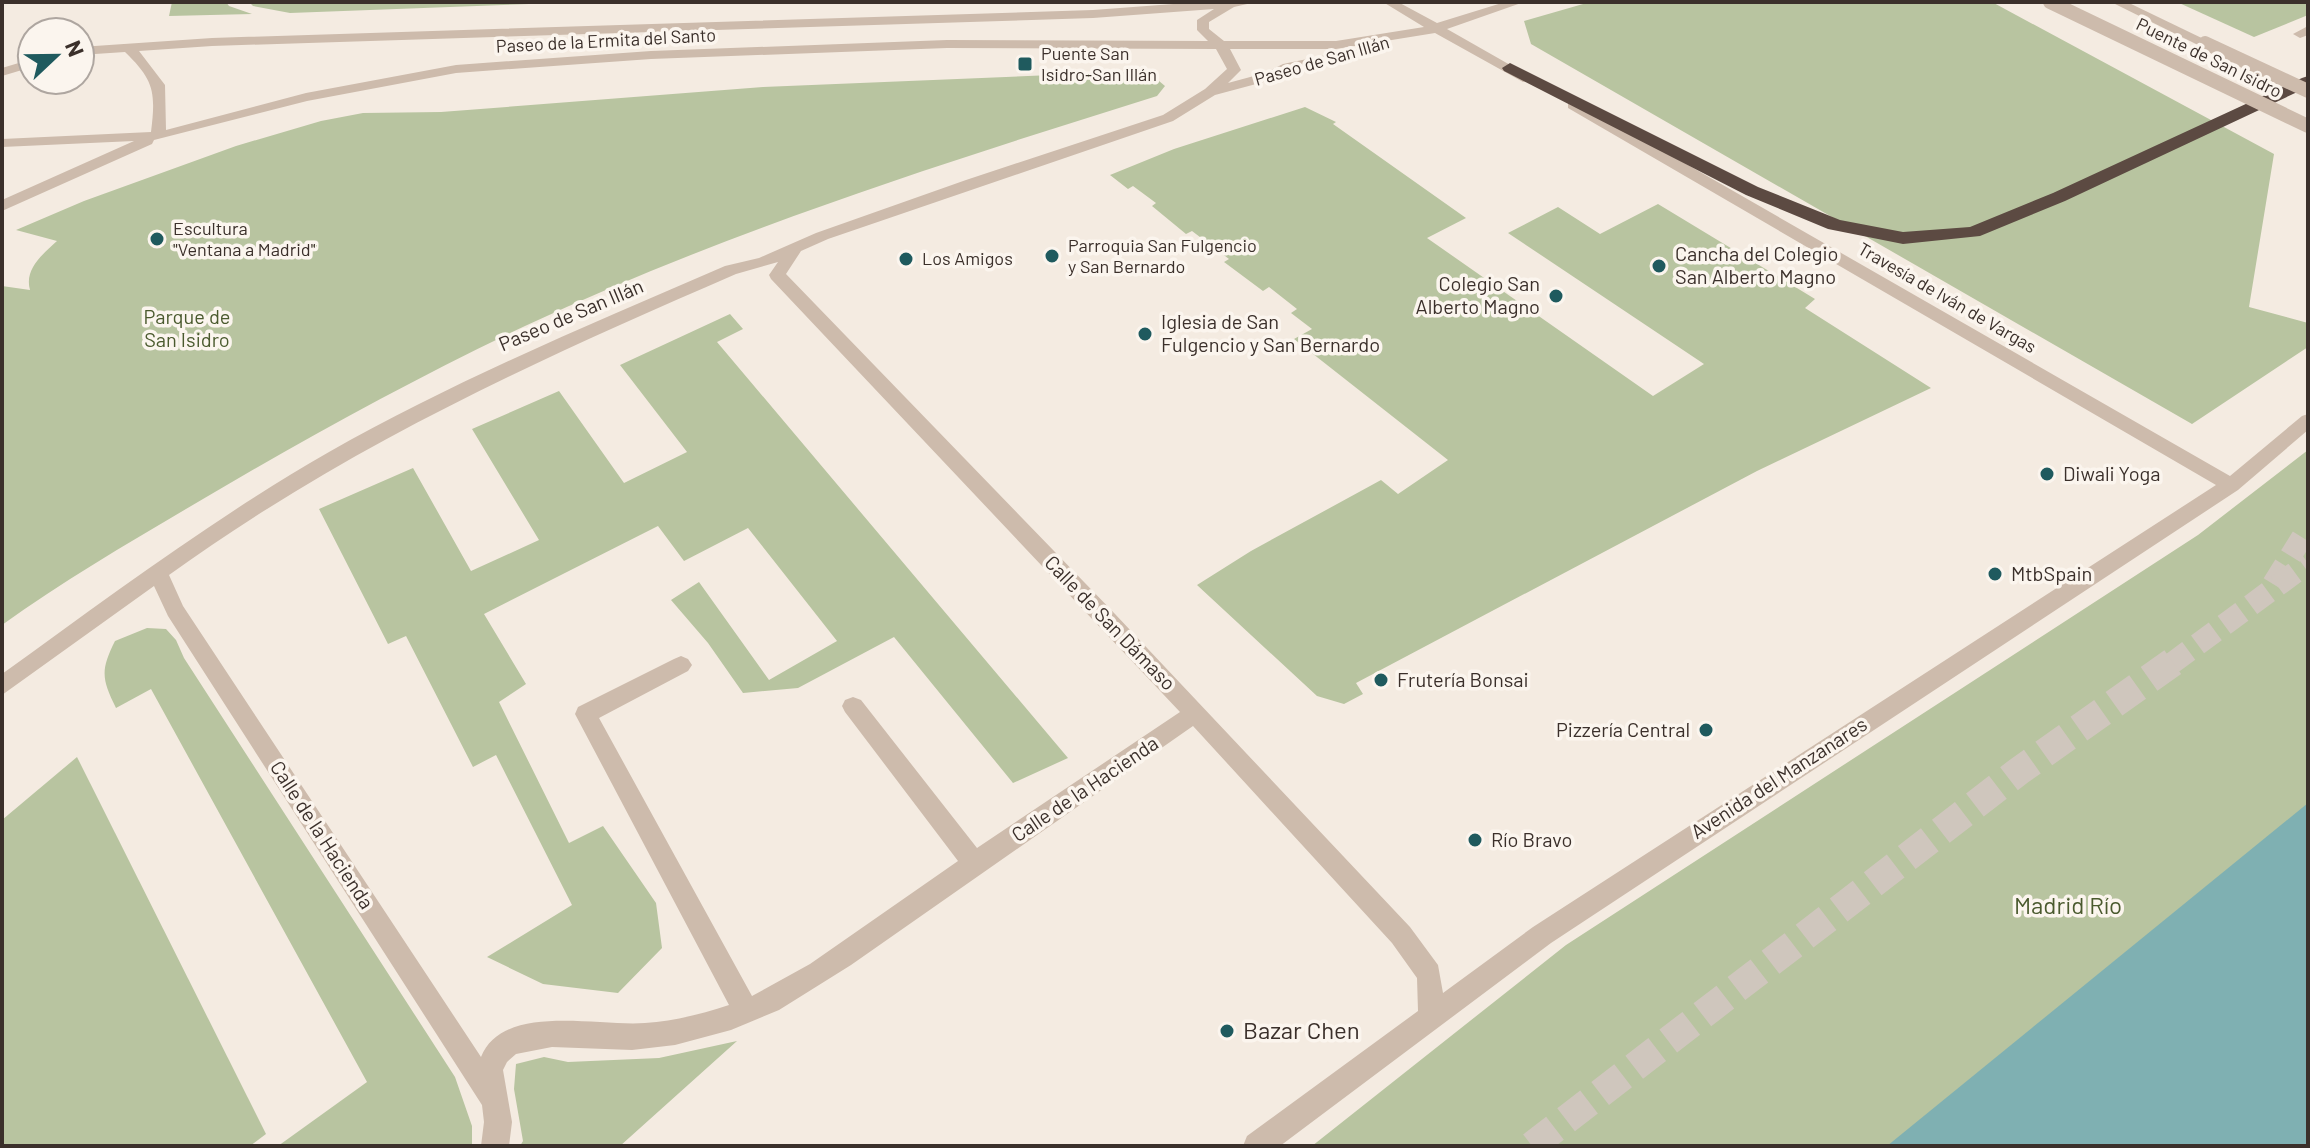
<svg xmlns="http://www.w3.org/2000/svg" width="2310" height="1148" viewBox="0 0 2310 1148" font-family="Barlow,sans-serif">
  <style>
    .green { fill: #b8c4a0 }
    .water { fill: #7fb0b2 }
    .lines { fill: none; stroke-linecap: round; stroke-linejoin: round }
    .highway-tunnel-far1 { stroke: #cfc6bd; stroke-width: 22; stroke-dasharray: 22 11; stroke-linecap: butt }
    .highway-tunnel { stroke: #cfc6bd; stroke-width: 29; stroke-dasharray: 29 14; stroke-linecap: butt }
    .minor { fill: #cdbbac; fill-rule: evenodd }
    .highway { fill: #5c4a42; fill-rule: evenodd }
    .minor-bridge { stroke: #cdbbac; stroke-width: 14 }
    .poi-dot { fill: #1f5a5e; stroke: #fbf5ee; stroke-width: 3 }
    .labels { text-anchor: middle; stroke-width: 7; stroke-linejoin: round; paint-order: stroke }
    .far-street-label { font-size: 18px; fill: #3b302b; stroke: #fbf5ee }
    .far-poi-label { font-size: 18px; fill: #3b302b; stroke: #fbf5ee; text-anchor: start }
    .poi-label { font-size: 20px; fill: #3b302b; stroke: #fbf5ee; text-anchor: start }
    .street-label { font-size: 20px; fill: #3b302b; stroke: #fbf5ee }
    .park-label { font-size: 20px; fill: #4a5a2e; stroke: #fbf5ee }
    .near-park-label { font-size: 24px; fill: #4a5a2e; stroke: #fbf5ee }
    .near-poi-label { font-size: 24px; fill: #3b302b; stroke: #fbf5ee; text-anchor: start }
  </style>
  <rect width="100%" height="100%" fill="#f4ebe1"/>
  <g class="green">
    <path d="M172,2h54l3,4 23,8 -83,2z"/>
    <path d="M249,2h336l-295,11 -37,-7z"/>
    <path d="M1590,2h402l282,152 -25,153 59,16v24l-116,77 -661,-380 -7,-23z"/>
    <path d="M2177,2h131v13l-54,22z"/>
    <path d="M1147,71l18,15 -8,10c-214,67 -428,135 -632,230 -110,52 -217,111 -322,173 -68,40 -137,80 -201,126v-339l28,4c-6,-21 13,-36 27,-49l-41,-11 68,-29 152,-55 85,-25 42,-8 78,-1 322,-25z"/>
    <path d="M1305,107l31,15 -3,2 133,94 -39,20 226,158 51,-32 -196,-131 50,-26 42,27 58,-30 157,95 -10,9 126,80 -174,83 -401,212 7,11 -19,10 -27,-8 -120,-111 54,-34 130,-71 17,14 50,-34 -154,-121 18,-10 -21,-16 6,-4 -28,-22 -6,4 -39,-29 5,-3 -37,-28 -6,3 -34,-28 4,-3 -23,-17 -5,3 -18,-14 64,-26z"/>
    <path d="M730,314l13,15 -26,13 351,416 -55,25 -119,-146 -96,51 -55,5 -35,-50 -37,-43 28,-18 70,98 68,-39 -89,-113 -64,33 -26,-35 -174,88 42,70 -27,18 70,141 34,-17 53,77 6,45 -44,45 -75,-9 -56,-27 85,-52 -76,-150 -23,12 -67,-131 -18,8 -69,-135 94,-41 58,103 68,-31 -67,-111 87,-38 65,92 63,-31 -67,-87z"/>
    <path d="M2308,450v696h-996l254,-201 632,-410z"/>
    <path d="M147,628l19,1 10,11 8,18 271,419 17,49v20h-194l89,-64 -216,-393 -35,19c-14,-29 -16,-37 -1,-67z"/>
    <path d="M77,757l189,377 -16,12h-248v-326z"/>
    <path d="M737,1041l-117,105h-100l3,-5 -9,-52 2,-25 28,-7 24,5 91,-4z"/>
  </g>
  <path class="water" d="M2308,803v343h-421z"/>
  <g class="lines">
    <g class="highway-tunnel-far1">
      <path d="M2273,584l35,-56"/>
      <path d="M2171,664l137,-101"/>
    </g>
    <path class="highway-tunnel" d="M1532,1146l487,-375 154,-109"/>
    <g class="minor">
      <path d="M1200,2h56l-22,5 -25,15v7l15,12h112l88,-14 -41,-25h15l39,21 68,-21h19l-77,27 88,50 -12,3 -88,-49 -99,16h-106l11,21 -13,13 37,-10 18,-9 77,-16 7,4 -75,18 -17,9 -60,16 -42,26 -345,118 -27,12 -15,23 329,340 295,313 28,38 5,28 90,-66 683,-442 -648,-377v-6h10l652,374 72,-60 6,-2v16l-70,60 -687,453 -271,203h-37l4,-10 171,-125 -1,-33 -25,-35 -199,-217 -342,239 -72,45 -48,20 -56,15 -43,5 -80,-3 -36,7 -9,8 -4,8 9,52 -3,24h-28l3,-24 -2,-17 -314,-489 -14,-30 -152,109v-21c107,-77 212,-156 327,-222 127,-72 262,-128 396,-186l34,-8 57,-25 150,-53 197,-65 42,-26 22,-20 -11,-20 -269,-1 -296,11 -195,14 -149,28 -153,39 -2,4 -150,67v-11l132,-59 -132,6v-8l149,-7c5,-40 3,-52 -26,-80l-45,3v-8l132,-9 881,-28zM1214,9l-17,11v10l11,11 -261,-1 -296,11 -195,14 -150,28 -140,37 -1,-45 -26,-34 73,-5 881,-28zM778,262l-9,13 2,4 409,433 -203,136 -116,-148 -8,-3 -8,3 -3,6 3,6 113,149 -148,103 -58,32 -153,-278 89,-47 4,-6 -4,-6 -7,-3 -7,3 -96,48 -3,7 154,291c-27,9 -55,16 -84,18 -46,4 -142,-21 -164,34l-298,-451 -14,-31c179,-129 366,-214 567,-301z"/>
      <path d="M2111,2h16l85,41 -12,3z"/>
      <path d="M2308,26v9l-8,3 -7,-4z"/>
      <path d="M32,59v8l-30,9v-8z"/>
    </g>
    <path class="highway" d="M1510,63l248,124 82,33 63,12 67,-5 83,-34 249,-115 6,-2v11l-243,114 -85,35 -77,8 -75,-15 -82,-34 -242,-124 -2,-3z"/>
    <g class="minor-bridge">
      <path d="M2050,2l258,124"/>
      <path d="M2205,43l103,48"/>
    </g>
  </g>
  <g class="poi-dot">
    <rect x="1017" y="56" width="16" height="16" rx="4"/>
    <circle cx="157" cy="239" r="8"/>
    <circle cx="1052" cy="256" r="8"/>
    <circle cx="906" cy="259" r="8"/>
    <circle cx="1659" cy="266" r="8"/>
    <circle cx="1556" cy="296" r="8"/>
    <circle cx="1145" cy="334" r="8"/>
    <circle cx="2047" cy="474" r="8"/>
    <circle cx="1995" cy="574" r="8"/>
    <circle cx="1381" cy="680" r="8"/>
    <circle cx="1706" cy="730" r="8"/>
    <circle cx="1475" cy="840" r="8"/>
    <circle cx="1227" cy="1031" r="8"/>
  </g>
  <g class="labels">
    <g class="far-street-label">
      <text transform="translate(606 41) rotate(-3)" y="6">Paseo de la Ermita del Santo</text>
      <text transform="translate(2209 58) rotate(26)" y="6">Puente de San Isidro</text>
      <text transform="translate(1322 61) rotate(-16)" y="6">Paseo de San Illán</text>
      <text transform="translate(1947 298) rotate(30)" y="6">Travesía de Iván de Vargas</text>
    </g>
    <g class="far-poi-label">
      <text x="1041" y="60">Puente San<tspan x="1041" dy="21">Isidro-San Illán</tspan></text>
      <text x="173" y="235">Escultura<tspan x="173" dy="21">"Ventana a Madrid"</tspan></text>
      <text x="1068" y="252">Parroquia San Fulgencio<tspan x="1068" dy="21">y San Bernardo</tspan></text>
      <text x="922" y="265">Los Amigos</text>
    </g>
    <g class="poi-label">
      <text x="1675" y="261">Cancha del Colegio<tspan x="1675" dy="23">San Alberto Magno</tspan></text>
      <text x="1540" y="291" text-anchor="end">Colegio San<tspan x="1540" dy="23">Alberto Magno</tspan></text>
      <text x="1161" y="329">Iglesia de San<tspan x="1161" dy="23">Fulgencio y San Bernardo</tspan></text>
      <text x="2063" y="481">Diwali Yoga</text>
      <text x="2011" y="581">MtbSpain</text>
      <text x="1397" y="687">Frutería Bonsai</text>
      <text x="1690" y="737" text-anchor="end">Pizzería Central</text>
      <text x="1491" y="847">Río Bravo</text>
    </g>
    <g class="street-label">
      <text transform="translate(571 315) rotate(-23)" y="7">Paseo de San Illán</text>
      <text transform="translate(1110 623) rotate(46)" y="7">Calle de San Dámaso</text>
      <text transform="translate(1779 778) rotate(-33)" y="7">Avenida del Manzanares</text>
      <text transform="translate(1085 789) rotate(-34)" y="7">Calle de la Hacienda</text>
      <text transform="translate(322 835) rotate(57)" y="7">Calle de la Hacienda</text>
    </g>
    <g class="park-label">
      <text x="187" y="324">Parque de<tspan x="187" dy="23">San Isidro</tspan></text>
    </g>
    <g class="near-park-label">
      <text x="2068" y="914">Madrid Río</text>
    </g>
    <g class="near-poi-label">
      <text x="1243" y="1039">Bazar Chen</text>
    </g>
  </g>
  <rect width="2310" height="1148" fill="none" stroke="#3b302b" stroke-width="8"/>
  <g transform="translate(56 56) rotate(68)"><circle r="38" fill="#fbf5ee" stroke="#aea6a0" stroke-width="2"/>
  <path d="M0-6L14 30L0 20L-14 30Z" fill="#1f5a5e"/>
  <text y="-12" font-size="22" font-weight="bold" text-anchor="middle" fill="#3b302b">N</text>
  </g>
</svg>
